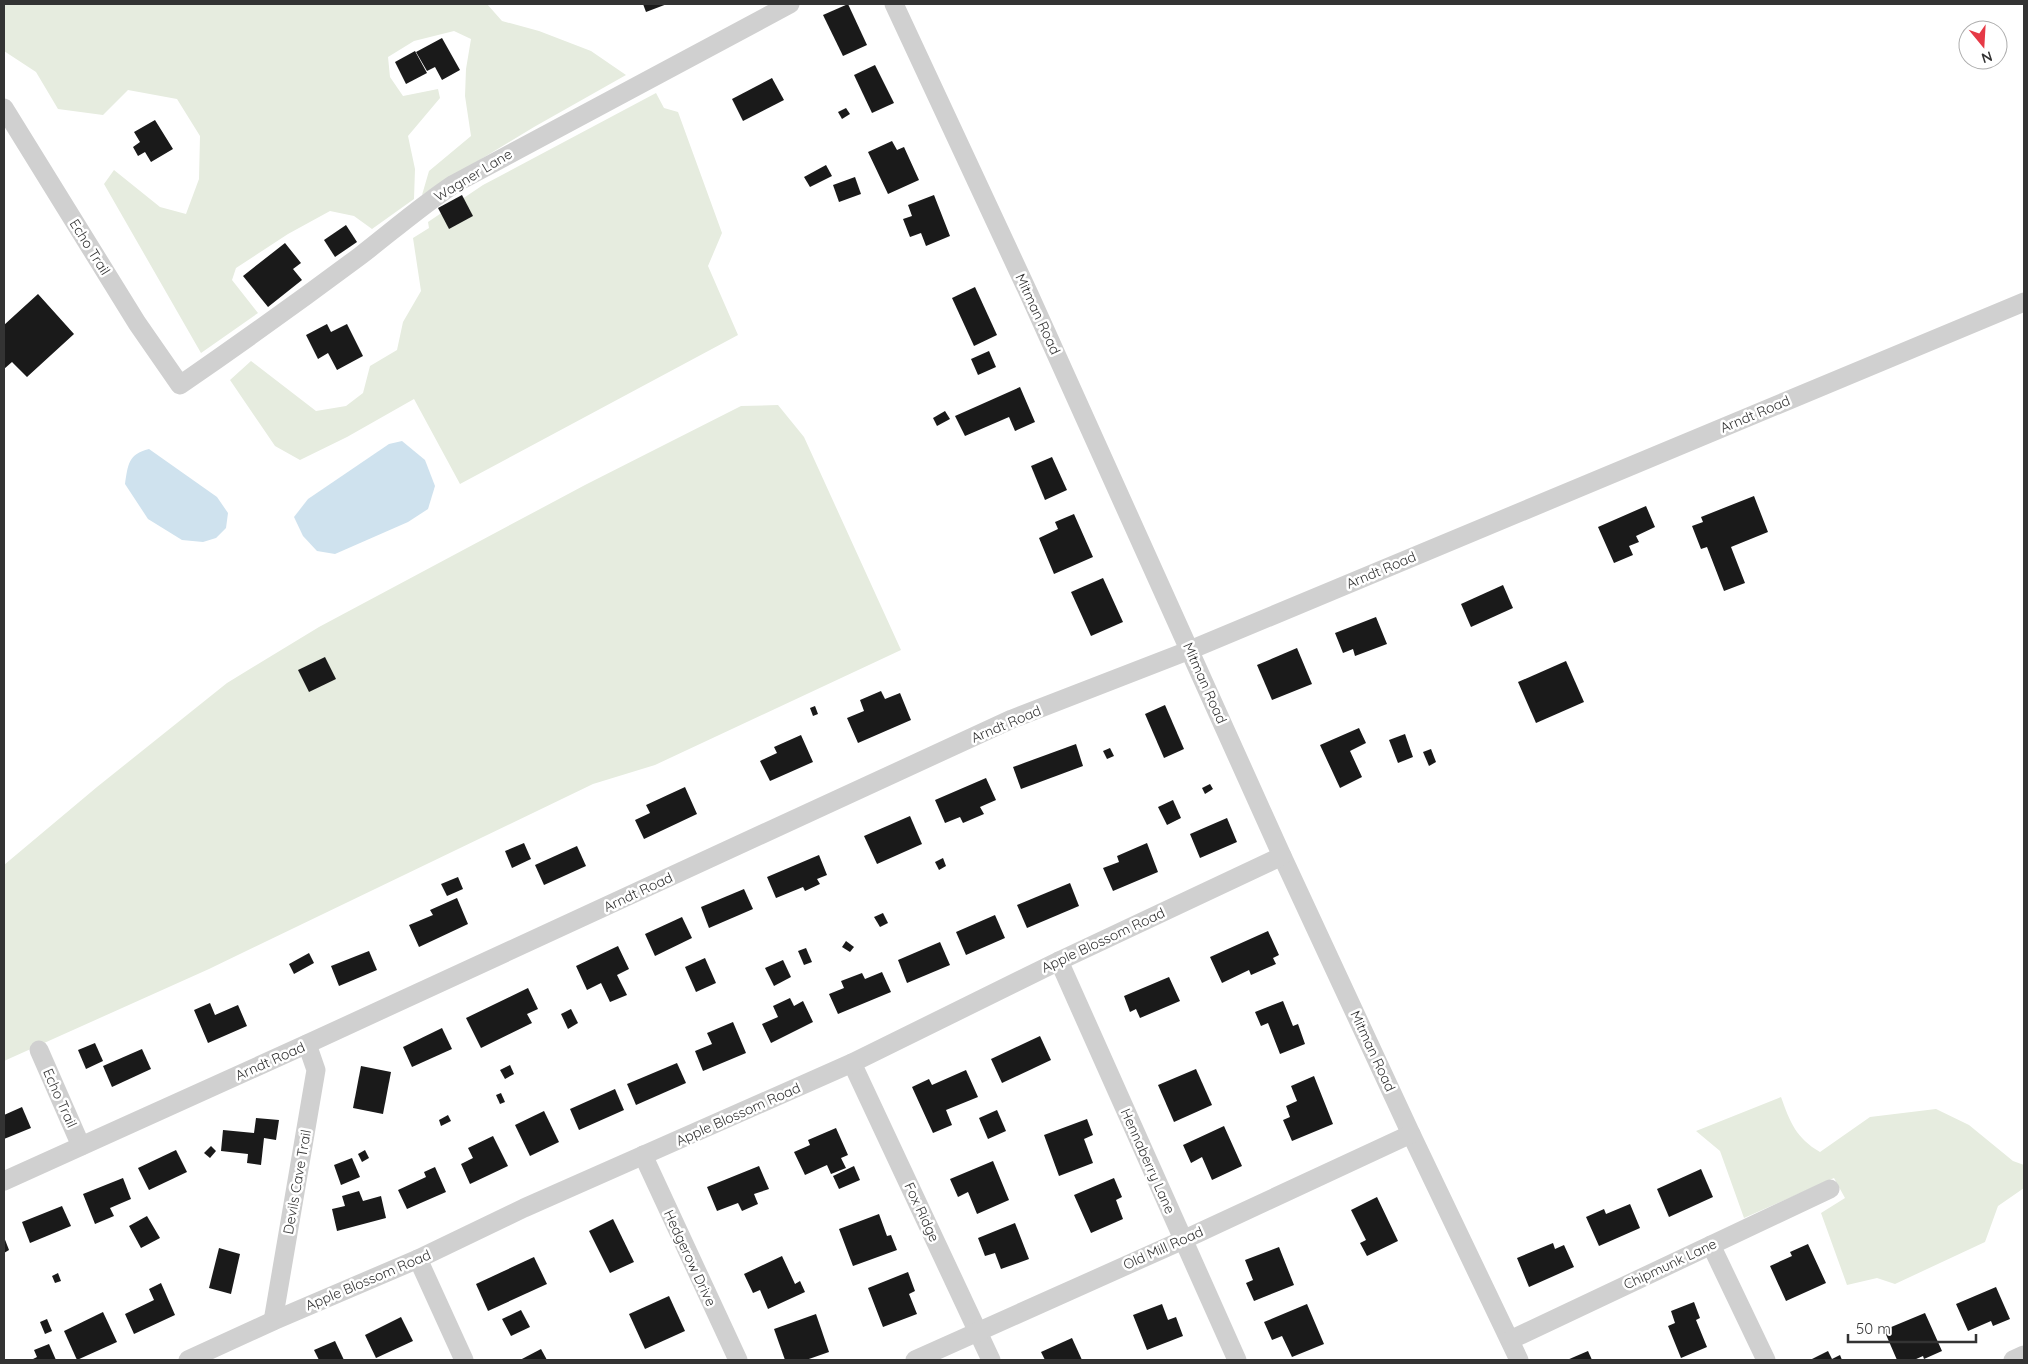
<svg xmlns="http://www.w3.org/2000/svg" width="2028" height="1364" viewBox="0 0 2028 1364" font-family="Quicksand,sans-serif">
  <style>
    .green { fill: #e6ecdf }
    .water { fill: #cfe2ee }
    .building { fill: #1a1a1a }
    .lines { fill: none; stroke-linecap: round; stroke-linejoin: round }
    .minor { stroke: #d0d0d0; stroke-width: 19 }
    .labels { text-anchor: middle; stroke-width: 5; stroke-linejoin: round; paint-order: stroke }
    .street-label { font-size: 14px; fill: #333; stroke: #fff }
  </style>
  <rect width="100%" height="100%" fill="#fff"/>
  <g class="green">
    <path d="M4,4h483l15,17 37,10 52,20 35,24 -92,52 -112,68 7,-24 42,-35 -6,-40 1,-27 5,-30 -17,-8 -40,10 -26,16 2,20 13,19 35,-7 2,9 -32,38 7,33 -1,30 -42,30 -18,-13 -24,-5 -42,23 -52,34 -4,12 26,33 -57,40 -97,-169 10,-14 46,37 26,7 13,-35 1,-43 -23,-37 -49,-9 -25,25 -45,-6 -22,-37 -32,-21z"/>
    <path d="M656,93l8,15 14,4 44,121 -14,33 30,69 -278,149 -46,-85 -67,38 -47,23 -25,-14 -45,-66 21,-19 65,50 30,-5 17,-13 7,-27 27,-16 6,-28 18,-31 -8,-53 16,-10 -1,-6 55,-37z"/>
    <path d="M778,405l26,32 97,213 -246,115 -62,19 -384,185 -205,92v-196l93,-78 130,-104 92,-56 266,-142 156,-79z"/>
    <path d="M1781,1097c9,25 15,41 39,55l50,-35 66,-8 33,16 44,36 11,4v23l-26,18 -13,36 -90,42 -18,-6 -30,7 -26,-72 24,-15 -11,-20 -90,40 -24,-67 -24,-20z"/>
  </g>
  <g class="water">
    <path d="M402,441l23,19 10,26 -7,23 -20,13 -73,32 -18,-3 -14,-15 -9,-19 14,-18 81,-55z"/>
    <path d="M149,449l68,48 11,16 -2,15 -10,10 -13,4 -21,-2 -34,-21 -23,-35c3,-19 3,-30 24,-35z"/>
  </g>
  <g class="building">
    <path d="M643,4h24l-21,8z"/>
    <path d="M848,4l19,41 -24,11 -20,-41z"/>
    <path d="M442,38l18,32 -18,10 -7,-13 -8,4 -11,-19z"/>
    <path d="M415,51l12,22 -21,11 -11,-22z"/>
    <path d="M875,65l19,38 -22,10 -18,-38z"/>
    <path d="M772,78l12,22 -41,21 -11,-22z"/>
    <path d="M846,108l4,6 -8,5 -4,-7z"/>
    <path d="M155,120l18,29 -22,13 -6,-10 -7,4 -5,-9 7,-5 -6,-10z"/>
    <path d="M892,141l5,9 7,-3 15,33 -31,14 -20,-42z"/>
    <path d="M826,165l6,11 -22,11 -6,-10z"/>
    <path d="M855,177l6,17 -22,8 -6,-17z"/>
    <path d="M462,195l11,21 -24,13 -11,-21z"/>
    <path d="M934,195l16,41 -24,10 -5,-13 -11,4 -7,-18 9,-3 -4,-11z"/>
    <path d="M346,225l11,17 -22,15 -11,-17z"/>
    <path d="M285,243l16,20 -8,6 9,11 -34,27 -25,-31z"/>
    <path d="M975,287l22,48 -23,11 -22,-48z"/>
    <path d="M38,294l36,40 -47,43 -15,-15 -8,7v-44z"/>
    <path d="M327,324l4,8 16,-8 16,32 -26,14 -9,-17 -10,6 -12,-24z"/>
    <path d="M989,351l7,16 -18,8 -7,-16z"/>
    <path d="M1020,387l15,35 -20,9 -6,-14 -44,19 -10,-20z"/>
    <path d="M945,411l5,8 -13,7 -4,-8z"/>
    <path d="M1052,457l15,33 -22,10 -14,-34z"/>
    <path d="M1754,496l14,36 -37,15 14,36 -21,8 -17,-44 -6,2 -9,-23 11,-4 -2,-5z"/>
    <path d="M1646,506l9,21 -19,9 3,6 -10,4 4,9 -19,8 -16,-36z"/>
    <path d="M1074,514l19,43 -39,17 -15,-36 19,-9 -3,-7z"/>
    <path d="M1103,578l20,44 -32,14 -20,-44z"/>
    <path d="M1503,585l10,23 -42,19 -10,-23z"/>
    <path d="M1376,617l11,27 -32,12 -2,-7 -10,4 -8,-20z"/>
    <path d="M1297,648l15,36 -40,16 -15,-35z"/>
    <path d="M325,657l11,22 -27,13 -11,-22z"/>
    <path d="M1566,661l18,41 -48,21 -18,-41z"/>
    <path d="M881,691l4,8 15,-6 11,27 -53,23 -11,-25 17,-7 -4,-11z"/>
    <path d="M1165,705l19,44 -20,9 -19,-44z"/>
    <path d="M815,706l3,8 -5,2 -3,-8z"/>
    <path d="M1359,728l7,15 -16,8 12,26 -22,11 -20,-43z"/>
    <path d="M1405,734l8,23 -15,6 -9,-23z"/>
    <path d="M801,735l12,27 -43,19 -10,-20 17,-8 -3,-6z"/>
    <path d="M1076,744l7,22 -62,23 -8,-22z"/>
    <path d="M1110,748l4,8 -7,3 -4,-8z"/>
    <path d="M1431,749l5,13 -7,4 -6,-14z"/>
    <path d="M986,778l10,22 -16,7 4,7 -21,9 -3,-6 -15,6 -10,-23z"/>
    <path d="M1210,784l3,5 -8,5 -3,-6z"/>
    <path d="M685,787l12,27 -53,25 -9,-19 15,-7 -4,-8z"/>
    <path d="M1173,800l8,18 -14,7 -9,-18z"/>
    <path d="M910,816l12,28 -45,20 -13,-28z"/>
    <path d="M1227,818l10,24 -37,16 -10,-24z"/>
    <path d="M524,843l7,16 -19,9 -7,-17z"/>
    <path d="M1147,843l11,29 -45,19 -10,-23 16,-6 -2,-6z"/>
    <path d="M577,846l9,20 -42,19 -9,-20z"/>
    <path d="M819,855l8,20 -10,4 3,5 -15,7 -2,-4 -27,11 -9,-21z"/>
    <path d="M943,858l3,8 -7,4 -4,-8z"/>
    <path d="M458,877l5,12 -16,7 -6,-12z"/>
    <path d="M1070,883l9,23 -52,22 -10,-23z"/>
    <path d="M744,889l9,20 -44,19 -8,-21z"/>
    <path d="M457,898l11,26 -49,23 -10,-22 24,-10 -3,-5z"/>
    <path d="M883,913l5,10 -8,4 -6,-10z"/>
    <path d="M995,915l10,23 -39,17 -10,-23z"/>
    <path d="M682,917l10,21 -37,18 -10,-22z"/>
    <path d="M1268,931l11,24 -6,3 3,6 -25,11 -2,-5 -27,13 -12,-26z"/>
    <path d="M846,941l8,6 -4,5 -8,-5z"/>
    <path d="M940,942l10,23 -43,18 -9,-23z"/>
    <path d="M618,946l11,23 -12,6 10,20 -17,7 -9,-19 -14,7 -11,-24z"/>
    <path d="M806,948l6,14 -8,3 -6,-14z"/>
    <path d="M369,951l8,19 -38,16 -8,-20z"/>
    <path d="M309,953l5,10 -20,11 -5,-10z"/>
    <path d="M705,958l11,25 -20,9 -11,-25z"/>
    <path d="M783,960l8,17 -17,9 -9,-18z"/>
    <path d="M882,972l9,20 -53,22 -9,-20 15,-6 -3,-7 21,-8 3,6z"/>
    <path d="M1169,977l11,24 -40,17 -4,-9 -6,3 -6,-16z"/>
    <path d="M528,988l10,21 -11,5 5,9 -51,25 -15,-30z"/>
    <path d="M790,998l4,8 9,-5 10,21 -42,21 -9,-19 16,-7 -5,-11z"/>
    <path d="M1283,1001l10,25 5,-2 7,20 -25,10 -12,-31 -7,3 -6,-14z"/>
    <path d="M210,1003l5,12 23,-10 9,21 -39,17 -14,-33z"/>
    <path d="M571,1009l7,14 -10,6 -7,-15z"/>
    <path d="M733,1022l13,31 -43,18 -8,-20 17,-7 -5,-11z"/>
    <path d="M442,1028l10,21 -40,18 -9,-20z"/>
    <path d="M1040,1036l11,24 -49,23 -11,-24z"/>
    <path d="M95,1043l8,18 -17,8 -8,-19z"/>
    <path d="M142,1049l9,20 -39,18 -9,-21z"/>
    <path d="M677,1063l9,20 -50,22 -9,-21z"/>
    <path d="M510,1065l4,9 -9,5 -5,-9z"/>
    <path d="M361,1066l30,6 -8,42 -30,-6z"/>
    <path d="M1196,1069l16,36 -38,17 -16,-37z"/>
    <path d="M966,1070l12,27 -32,13 6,15 -19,8 -21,-46 17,-8 3,6z"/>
    <path d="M1314,1076l19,48 -41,17 -9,-21 7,-3 -4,-11 11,-5 -6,-15z"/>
    <path d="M615,1089l9,21 -45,20 -9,-21z"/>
    <path d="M501,1093l4,9 -5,2 -4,-9z"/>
    <path d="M22,1107l9,21 -27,11v-24z"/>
    <path d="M997,1110l9,21 -18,8 -9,-21z"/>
    <path d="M544,1111l15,31 -29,14 -15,-31z"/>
    <path d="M448,1115l3,6 -10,5 -2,-6z"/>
    <path d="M256,1118l23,2 -3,20 -12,-2 -3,27 -14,-2 1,-9 -27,-3 2,-21 31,3z"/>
    <path d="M1087,1119l6,16 -9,4 9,24 -34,13 -15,-41z"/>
    <path d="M1224,1126l18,40 -30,14 -10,-23 -11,6 -8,-18z"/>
    <path d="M836,1128l12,27 -7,3 5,10 -15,6 -4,-9 -22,10 -11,-23 16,-7 -2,-5z"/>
    <path d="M493,1136l15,30 -38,18 -9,-20 12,-6 -5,-10z"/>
    <path d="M211,1146l5,5 -6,7 -6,-5z"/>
    <path d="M176,1150l11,22 -38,18 -11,-22z"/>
    <path d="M365,1150l4,8 -7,4 -4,-8z"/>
    <path d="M352,1158l8,19 -19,8 -7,-20z"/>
    <path d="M993,1161l16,39 -32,14 -9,-22 -10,5 -8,-18z"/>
    <path d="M759,1166l10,23 -15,5 4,10 -16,7 -4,-8 -21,8 -10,-24z"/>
    <path d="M854,1166l6,14 -21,9 -6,-13z"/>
    <path d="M435,1167l11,25 -39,17 -9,-19 28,-13 -2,-5z"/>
    <path d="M1701,1169l12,28 -44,20 -12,-28z"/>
    <path d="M123,1178l8,21 -21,9 4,8 -19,8 -12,-30z"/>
    <path d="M1114,1178l8,19 -6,3 7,19 -32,14 -17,-38z"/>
    <path d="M359,1191l4,10 18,-5 5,22 -49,13 -5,-22 13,-3 -3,-10z"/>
    <path d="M1377,1197l21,44 -31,15 -7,-13 6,-3 -15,-30z"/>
    <path d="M1630,1204l10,24 -41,18 -13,-29 18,-8 2,5z"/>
    <path d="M62,1206l9,20 -41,17 -8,-21z"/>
    <path d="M879,1214l8,22 4,-1 6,15 -44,16 -14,-37z"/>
    <path d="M147,1216l13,22 -19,10 -12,-22z"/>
    <path d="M613,1219l21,43 -24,11 -21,-42z"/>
    <path d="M1015,1223l14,36 -28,10 -6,-16 -10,3 -7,-18z"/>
    <path d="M4,1237l5,13 -5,3z"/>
    <path d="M1553,1243l2,6 9,-4 10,22 -45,20 -12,-29z"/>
    <path d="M1808,1244l18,39 -40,18 -16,-35 22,-10 -2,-4z"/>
    <path d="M1279,1247l15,38 -40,16 -8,-18 7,-3 -8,-20z"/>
    <path d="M219,1248l21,6 -9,40 -22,-6z"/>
    <path d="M782,1256l13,28 5,-3 5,11 -37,17 -8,-19 -7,3 -9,-19z"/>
    <path d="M534,1257l13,27 -59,27 -12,-27z"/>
    <path d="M908,1272l7,19 -6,3 8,20 -34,13 -15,-39z"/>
    <path d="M58,1273l3,8 -6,2 -3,-7z"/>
    <path d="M161,1283l14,32 -41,19 -9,-20 29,-14 -5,-11z"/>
    <path d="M1996,1287l14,32 -17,7 -2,-5 -23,10 -12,-27z"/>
    <path d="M669,1296l16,35 -40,18 -16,-35z"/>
    <path d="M1694,1302l6,16 -4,2 11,27 -26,11 -13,-32 7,-3 -4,-12z"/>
    <path d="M1162,1304l6,16 8,-3 7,19 -36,14 -14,-35z"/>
    <path d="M1307,1304l17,40 -32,13 -10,-21 -10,4 -8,-18z"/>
    <path d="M521,1310l9,17 -19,9 -9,-17z"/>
    <path d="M103,1312l14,30 -40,18 -13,-29z"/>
    <path d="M1925,1313l17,38 -18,8 -1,-3 -9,4h-17l-13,-30z"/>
    <path d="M816,1314l13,38 -23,8h-21l-11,-31z"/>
    <path d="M401,1317l12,24 -37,17 -11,-23z"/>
    <path d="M47,1319l5,12 -7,3 -5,-12z"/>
    <path d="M1072,1338l10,22h-37l-4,-8z"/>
    <path d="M335,1341l9,19h-25l-5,-10z"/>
    <path d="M49,1344l7,16h-25l6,-3 -3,-7z"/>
    <path d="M541,1349l6,11h-27z"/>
    <path d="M1588,1351l4,9h-25z"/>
    <path d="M1828,1351l4,8 8,-4 2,5h-29l-1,-1z"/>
  </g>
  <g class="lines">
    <g class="minor">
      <path d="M894,4l135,290 253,562 129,278 108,226"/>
      <path d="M4,108l133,215 43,62c61,-42 121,-85 180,-129 31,-24 61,-50 94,-72l336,-180"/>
      <path d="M1059,961l178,399"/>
      <path d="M39,1050l42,96"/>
      <path d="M852,1063l139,297"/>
      <path d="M643,1155l95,205"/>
      <path d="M4,1181l303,-137 705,-325 178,-69 834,-348"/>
      <path d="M1711,1245l55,115"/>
      <path d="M418,1259l46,101"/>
      <path d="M273,1321l43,-251 -9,-26"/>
      <path d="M1510,1340l320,-151"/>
      <path d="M188,1360l85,-39 145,-62 106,-51 328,-145 207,-102 223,-105"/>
      <path d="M915,1360l268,-120 228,-106"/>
      <path d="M2013,1360l11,-5"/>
    </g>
  </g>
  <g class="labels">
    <g class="street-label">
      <text transform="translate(473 175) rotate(-31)" y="5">Wagner Lane</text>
      <text transform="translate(90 247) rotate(58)" y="5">Echo Trail</text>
      <text transform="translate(1038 314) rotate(65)" y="5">Mitman Road</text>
      <text transform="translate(1755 414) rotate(-23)" y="5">Arndt Road</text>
      <text transform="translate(1381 570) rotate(-23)" y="5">Arndt Road</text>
      <text transform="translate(1205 683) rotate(66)" y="5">Mitman Road</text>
      <text transform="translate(1006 724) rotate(-23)" y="5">Arndt Road</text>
      <text transform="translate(638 892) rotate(-25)" y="5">Arndt Road</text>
      <text transform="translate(1103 940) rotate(-25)" y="5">Apple Blossom Road</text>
      <text transform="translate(1373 1051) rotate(65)" y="5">Mitman Road</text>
      <text transform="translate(270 1061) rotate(-24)" y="5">Arndt Road</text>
      <text transform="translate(60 1098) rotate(66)" y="5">Echo Trail</text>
      <text transform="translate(738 1114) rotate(-24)" y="5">Apple Blossom Road</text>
      <text transform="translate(1148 1161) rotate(66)" y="5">Hennaberry Lane</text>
      <text transform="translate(297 1182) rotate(-80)" y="5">Devils Cave Trail</text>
      <text transform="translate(922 1212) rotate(65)" y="5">Fox Ridge</text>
      <text transform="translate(1163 1248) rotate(-24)" y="5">Old Mill Road</text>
      <text transform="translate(690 1258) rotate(65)" y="5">Hedgerow Drive</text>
      <text transform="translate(1670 1264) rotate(-25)" y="5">Chipmunk Lane</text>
      <text transform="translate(368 1280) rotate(-23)" y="5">Apple Blossom Road</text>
    </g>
  </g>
  <rect width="2028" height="1364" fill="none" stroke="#333333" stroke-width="10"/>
  <g transform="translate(1983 45) rotate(162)"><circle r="24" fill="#ffffff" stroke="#adadad"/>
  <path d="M0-4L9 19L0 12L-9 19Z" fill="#e63946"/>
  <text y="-8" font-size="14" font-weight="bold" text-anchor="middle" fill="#333333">N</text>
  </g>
  <path d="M1848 1334v8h128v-8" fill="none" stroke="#333333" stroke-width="2.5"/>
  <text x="1856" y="1334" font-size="15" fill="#333333" stroke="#ffffff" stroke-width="4" paint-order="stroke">50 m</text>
</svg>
